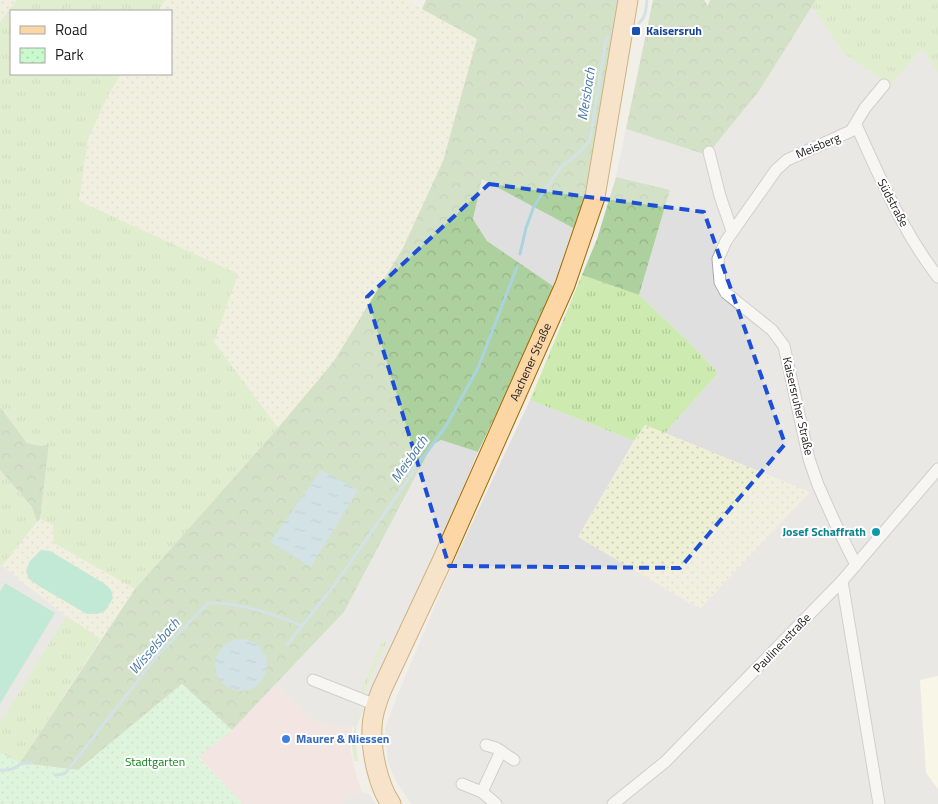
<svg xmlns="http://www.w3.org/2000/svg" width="938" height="804" viewBox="0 0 938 804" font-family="'Titillium Web',sans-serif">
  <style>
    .residential { fill: #e0dfdf }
    .commercial { fill: #f2dad9 }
    .education { fill: #ffffe5 }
    .farmland { fill: url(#farmland-dots) }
    .grass { fill: url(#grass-tufts) }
    .forest { fill: url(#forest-crowns) }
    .park { fill: url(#park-dots) }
    .pitch { fill: #88e0be }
    .water { fill: url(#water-ripples) }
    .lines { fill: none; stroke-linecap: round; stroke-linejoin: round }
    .stream { stroke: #aad3df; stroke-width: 3 }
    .street-casing { stroke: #a9a9a9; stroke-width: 13 }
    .primary-casing { stroke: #a06b00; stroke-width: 21 }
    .street { stroke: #fff; stroke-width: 11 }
    .primary { stroke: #fcd6a4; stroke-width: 19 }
    .marked { fill: none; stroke: #1d4ed8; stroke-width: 4; stroke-dasharray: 10 6; stroke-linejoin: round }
    .transit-dot { fill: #1a4fb4; stroke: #fff; stroke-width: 2 }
    .culture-dot { fill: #0f9aa8; stroke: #fff; stroke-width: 2 }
    .shop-dot { fill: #3f7fe0; stroke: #fff; stroke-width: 2 }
    .labels { text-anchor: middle; stroke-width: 4; stroke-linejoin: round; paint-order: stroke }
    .transit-label { font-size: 12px; font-weight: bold; fill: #164399; stroke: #fff; text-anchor: start }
    .street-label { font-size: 12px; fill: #222; stroke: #fff }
    .culture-label { font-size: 12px; font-weight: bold; fill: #0d838f; stroke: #fff; text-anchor: end }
    .shop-label { font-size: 12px; font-weight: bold; fill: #366cbe; stroke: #fff; text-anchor: start }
    .park-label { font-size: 12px; fill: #0c8416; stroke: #fff }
    .water-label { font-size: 14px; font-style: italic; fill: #4a7aab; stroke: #fff }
  </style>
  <defs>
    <pattern id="farmland-dots" width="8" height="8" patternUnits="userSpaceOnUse" patternTransform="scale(1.25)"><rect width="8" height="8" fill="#eef0d5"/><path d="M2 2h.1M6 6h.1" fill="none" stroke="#ccceb7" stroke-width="1.8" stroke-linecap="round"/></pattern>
    <pattern id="grass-tufts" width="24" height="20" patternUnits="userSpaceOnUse" patternTransform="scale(1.25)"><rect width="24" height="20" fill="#cdebb0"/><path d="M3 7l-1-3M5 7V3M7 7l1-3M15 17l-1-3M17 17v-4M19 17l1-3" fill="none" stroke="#b0c997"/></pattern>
    <pattern id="forest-crowns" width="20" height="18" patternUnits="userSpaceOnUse" patternTransform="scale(1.25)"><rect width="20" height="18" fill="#add19e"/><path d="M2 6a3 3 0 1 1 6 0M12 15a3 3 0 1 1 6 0" fill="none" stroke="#95b388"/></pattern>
    <pattern id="park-dots" width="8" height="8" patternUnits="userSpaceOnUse" patternTransform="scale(1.25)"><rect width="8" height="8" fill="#c8facc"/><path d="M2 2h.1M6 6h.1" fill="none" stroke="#acd6af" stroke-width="1.8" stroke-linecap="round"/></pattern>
    <pattern id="water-ripples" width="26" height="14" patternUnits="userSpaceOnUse" patternTransform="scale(1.25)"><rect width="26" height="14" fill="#aad3df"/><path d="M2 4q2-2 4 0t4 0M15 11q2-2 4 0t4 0" fill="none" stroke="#92b5bf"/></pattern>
  </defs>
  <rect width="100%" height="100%" fill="#f2efe9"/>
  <g class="residential">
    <path d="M812,7l31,46 47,32 32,-36 16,24v731h-527l-15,-23 -8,-18 -3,-35 12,-32 54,-128 79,-168 104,41 -56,96 231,-45 -144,-59 53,-60 -31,-33 -48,-45 31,-104 -54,-14 10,-48 81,26 52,-64z"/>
    <path d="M482,178l93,51 -19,59 -69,-47 -14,-22z"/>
    <path d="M441,440l37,12 -44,104 -38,84 -26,51 -12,33 -6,3 -36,-4 -40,-39 68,-72 88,-167z"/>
    <path d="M0,564l66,52 -66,107z"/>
    <path d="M362,792l7,2 7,10h-35l8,-7z"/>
  </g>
  <path class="commercial" d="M276,684l40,39 36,4 -2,21 7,30 5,14 -13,5 -8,7h-98l-45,-48 34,-26z"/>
  <path class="education" d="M938,676v113l-12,-16 -6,-93z"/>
  <g class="farmland">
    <path d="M0,0h17l-17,22z"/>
    <path d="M165,0h241l71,39 -34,122 -40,87 -69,113 -56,67 -64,-86 -135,-141 9,-62 20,-44 13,-21h50v-63h-13z"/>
    <path d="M645,425l165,67 -110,117 -122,-72z"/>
    <path d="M40,519l13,6 1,18 81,46 -34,50 -35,-23 -64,-50z"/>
  </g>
  <g class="grass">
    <path d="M17,0h148l-7,11h-147v63h110l-13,21 -20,44 -9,62 159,73 -24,68 64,86 -143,161 -81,-46 -1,-18 -13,-6 9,-75 -8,2 -14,-3 -27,-36v-385z"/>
    <path d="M816,0h122v73l-16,-24 -32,36 -47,-32 -31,-46z"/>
    <path d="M582,275l57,20 48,45 31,33 -53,60 -20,-8 -11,16 -104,-41z"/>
    <path d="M0,470l32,37 5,15 -35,44 -2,-2z"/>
    <path d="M66,616l35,23 -81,124 -20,-10v-30z"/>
    <path d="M383,640l4,2 -24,52 -3,-2z"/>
    <path d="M357,703l-1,43 2,15h-4l-2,-14z"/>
  </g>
  <g class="forest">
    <path d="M426,0h194l-33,190 -12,39 -93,-50 -9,40 14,22 69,47 -78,164 -37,-12 -9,5 -88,167 -112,118 -50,-46 -104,86 -58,-7 115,-174 143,-161 56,-67 69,-113 40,-87 34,-122 -55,-30z"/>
    <path d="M653,0h51l4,6 2,-6h106l-57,91 -52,64 -81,-26z"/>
    <path d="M616,177l54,13 -31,105 -57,-20 15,-36z"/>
    <path d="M0,407l27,36 14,3 8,-2 -9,75 -3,3 -5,-15 -32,-37z"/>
  </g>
  <path class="park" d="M182,684l50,46 -34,27 45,47h-243v-51l20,10 58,7z"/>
  <g class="pitch">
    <path d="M41,550l9,1 55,33 6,6 2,8 -8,13 -8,3h-10l-48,-28 -10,-7 -3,-8 4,-10z"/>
    <path d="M5,583l50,30 -55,91v-112z"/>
  </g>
  <g class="water">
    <path d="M321,470l37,20 -47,77 -41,-25z"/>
    <circle cx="241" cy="665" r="26"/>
  </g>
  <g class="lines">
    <g class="stream">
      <path d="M639,23c7,-5 7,-15 8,-23"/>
      <path d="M520,254l6,-26 8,-22 27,-39 18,-14 11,-13 16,-101 3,-2"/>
      <path d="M287,645l49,-62 71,-102 9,-14 30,-41 32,-58 39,-101"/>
      <path d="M0,770c6,1 16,-1 20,-6l11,-1"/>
      <path d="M55,775l9,-1 3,-3 90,-115 51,-53c26,-2 69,12 94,23"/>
    </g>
    <defs>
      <g id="street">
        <path d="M856,125c24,52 46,106 82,152"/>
        <path d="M709,152l11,44 12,35"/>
        <path d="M856,565l-20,-40 -18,-40 -9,-26 -25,-113 -12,-16 -46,-37 -6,-11 -2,-23 8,-18 50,-71 11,-10 64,-29 14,-23 19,-23"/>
        <path d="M842,581l37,223"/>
        <path d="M313,680l63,25"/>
        <path d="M486,745l10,3 18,12"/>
        <path d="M462,784l20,8"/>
        <path d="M496,804l-14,-12 19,-41"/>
        <path d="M613,804l52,-42 177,-181 96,-112"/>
      </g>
      <g id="primary">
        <path id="s1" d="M391,804c-13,-19 -20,-53 -19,-76 0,-13 5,-27 10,-39l60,-128 123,-276 30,-88 33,-197"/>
      </g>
    </defs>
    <use href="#street" class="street-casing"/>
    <use href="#primary" class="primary-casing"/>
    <use href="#street" class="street"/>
    <use href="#primary" class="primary"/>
  </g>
  <path d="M0 0H938V804H0ZM489,184l215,28 81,232 -105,124 -231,-2 -82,-269z" fill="#f2efe9" fill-opacity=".55" fill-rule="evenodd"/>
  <path class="marked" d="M489,184l215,28 81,232 -105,124 -231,-2 -82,-269z"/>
  <rect class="transit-dot" x="631" y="26" width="10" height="10" rx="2.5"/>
  <circle class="culture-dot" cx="876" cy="532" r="5"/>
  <circle class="shop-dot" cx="286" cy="739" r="5"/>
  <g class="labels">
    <g class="transit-label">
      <text x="646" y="35">Kaisersruh</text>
    </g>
    <g class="street-label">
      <text transform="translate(818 146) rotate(-23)" y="4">Meisberg</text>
      <text transform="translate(893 203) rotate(62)" y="4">Südstraße</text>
      <text dy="4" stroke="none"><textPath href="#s1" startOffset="479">Aachener Straße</textPath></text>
      <text transform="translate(798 406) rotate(77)" y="4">Kaisersruher Straße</text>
      <text transform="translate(782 643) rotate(-46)" y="4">Paulinenstraße</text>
    </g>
    <g class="culture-label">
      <text x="866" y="536">Josef Schaffrath</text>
    </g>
    <g class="shop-label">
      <text x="296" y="743">Maurer &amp; Niessen</text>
    </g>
    <g class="park-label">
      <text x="155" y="766">Stadtgarten</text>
    </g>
    <g class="water-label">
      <text transform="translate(586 94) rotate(-81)" y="5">Meisbach</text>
      <text transform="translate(409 459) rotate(-55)" y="5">Meisbach</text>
      <text transform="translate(154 646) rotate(-49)" y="5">Wisselsbach</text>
    </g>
  </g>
  <rect x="10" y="10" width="162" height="65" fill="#ffffff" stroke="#a7a7a7"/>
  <rect x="20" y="26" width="25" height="8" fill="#fcd6a4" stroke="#a7a7a7"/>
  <text x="55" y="35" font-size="15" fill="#222222">Road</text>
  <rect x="20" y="48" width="25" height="15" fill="url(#park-dots)" stroke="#a7a7a7"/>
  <text x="55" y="60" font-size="15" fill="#222222">Park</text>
</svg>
